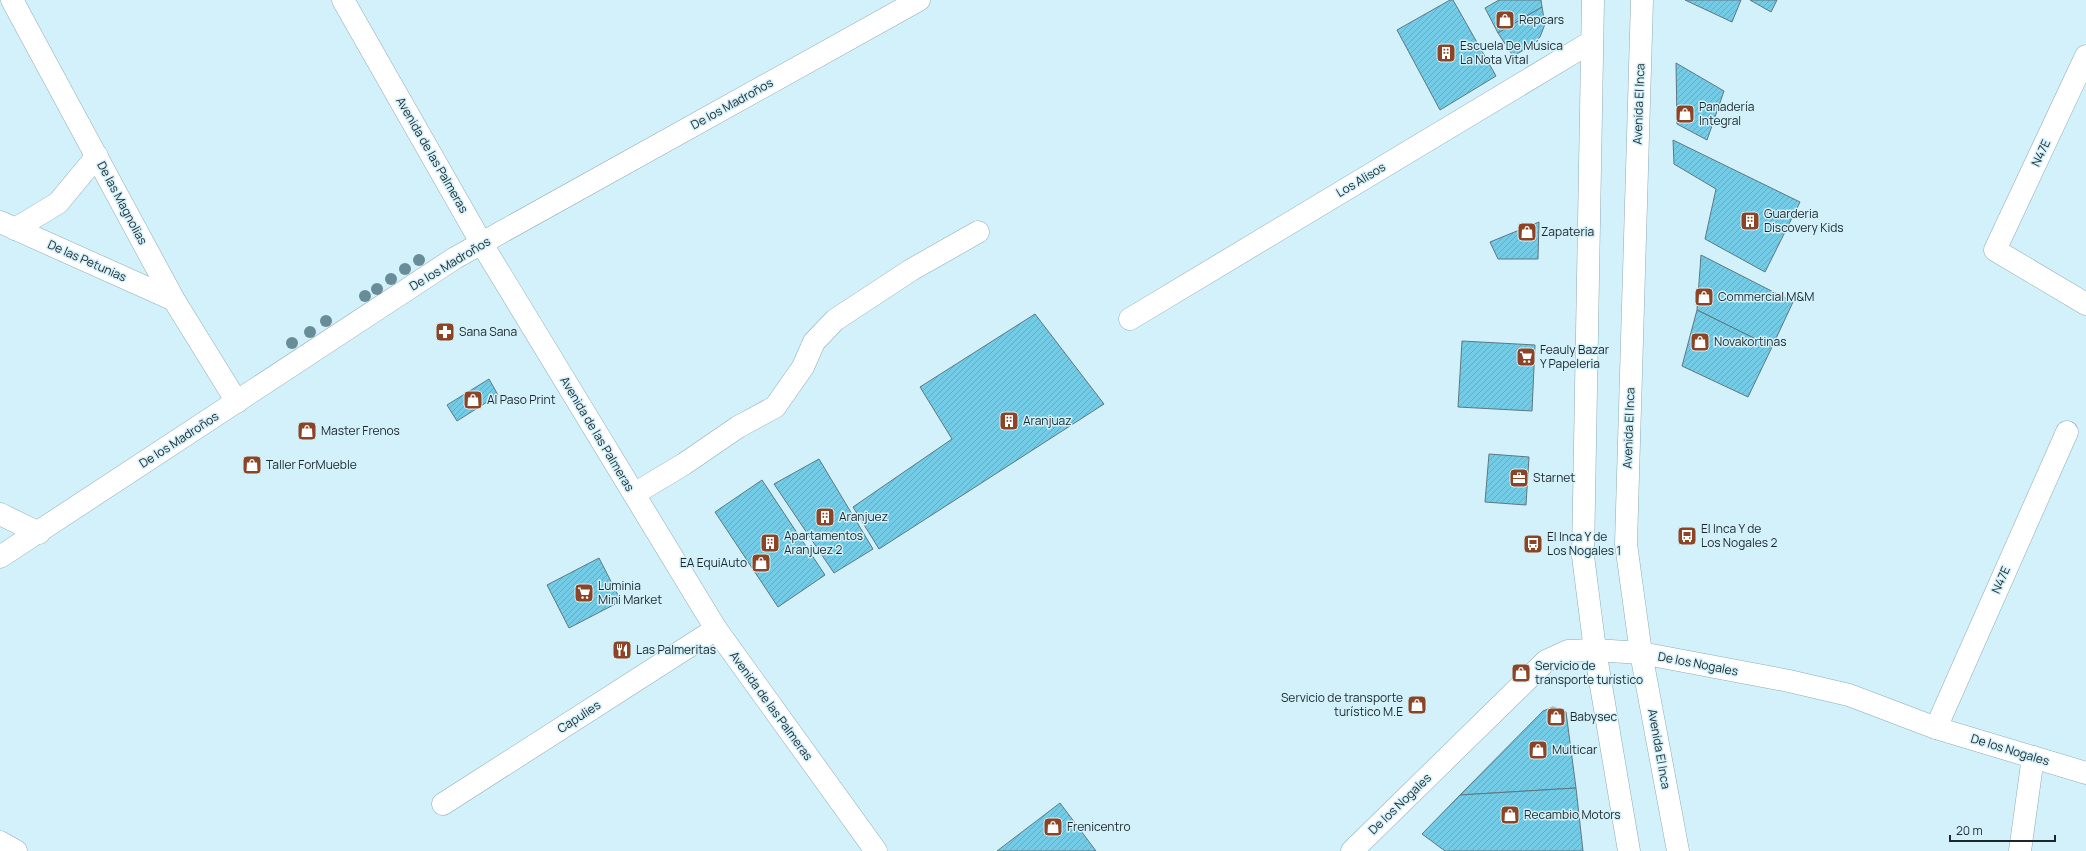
<svg xmlns="http://www.w3.org/2000/svg" width="2086" height="851" viewBox="0 0 2086 851" font-family="Manrope,sans-serif">
  <style>
    .building { fill: url(#building-hatch); stroke: #5e7881 }
    .lines { fill: none; stroke-linecap: round; stroke-linejoin: round }
    .minor-casing { stroke: #8fabb4; stroke-width: 23 }
    .major-casing { stroke: #8fabb4; stroke-width: 23 }
    .minor { stroke: #fff; stroke-width: 22 }
    .major { stroke: #fff; stroke-width: 22 }
    .tree { fill: #698d98 }
    .labels { text-anchor: middle; stroke-width: 3; stroke-linejoin: round; paint-order: stroke }
    .poi-label { font-size: 12px; fill: #1c272b; stroke: #d3f1fa; text-anchor: start }
    .street-label { font-size: 12px; fill: #1c272b; stroke: #d3f1fa }
  </style>
  <defs>
    <pattern id="building-hatch" width="6" height="6" patternUnits="userSpaceOnUse"><rect width="6" height="6" fill="#73cbe6"/><path d="M-1 1l2-2M0 6l6-6M5 7l2-2" fill="none" stroke="#63aec5"/></pattern>
  </defs>
  <rect width="100%" height="100%" fill="#d3f1fa"/>
  <g class="building">
    <path d="M1450,0h3l43,76 -56,34 -43,-80z"/>
    <path d="M1499,0h42l1,7 -44,26 -13,-25z"/>
    <path d="M1685,0h56l-9,22z"/>
    <path d="M1750,0h27l-6,12z"/>
    <path d="M1542,7l3,17 -5,13 -11,10 -16,9 -15,-23z"/>
    <path d="M1676,63l48,28 -17,49 -30,-16z"/>
    <path d="M1673,140l127,62 -35,70 -60,-33 11,-50 -42,-25z"/>
    <path d="M1539,222l-1,37h-40l-8,-17z"/>
    <path d="M1701,255l92,47 -21,45 -75,-37z"/>
    <path d="M1697,310l75,37 -24,50 -66,-31z"/>
    <path d="M1035,314l69,90 -225,145 -26,-42 99,-68 -32,-52z"/>
    <path d="M1462,341l73,4 -3,66 -74,-4z"/>
    <path d="M489,379l9,16 -41,26 -10,-16z"/>
    <path d="M1489,454l40,3 -3,48 -41,-3z"/>
    <path d="M819,459l54,90 -39,24 -60,-89z"/>
    <path d="M762,480l63,95 -47,32 -63,-95z"/>
    <path d="M599,558l22,43 -52,27 -22,-43z"/>
    <path d="M1553,707l13,5 10,76 -116,7 83,-84z"/>
    <path d="M1576,788l7,63h-138l-23,-17 38,-39z"/>
    <path d="M1060,803l36,48h-99z"/>
  </g>
  <g class="lines">
    <defs>
      <g id="minor">
        <path d="M12,0l162,300 63,102"/>
        <path d="M343,0l139,244 234,385 160,222"/>
        <path d="M2086,56l-91,194 91,54"/>
        <path d="M0,222l174,78"/>
        <path d="M15,229l43,-26 39,-47"/>
        <path d="M1130,319l461,-277"/>
        <path d="M634,494l50,-30 54,-37 37,-20 28,-40 11,-25 21,-22 76,-50 67,-38"/>
        <path d="M0,514l39,19"/>
        <path d="M0,557l455,-299 464,-258"/>
        <path d="M1936,728l131,-296"/>
        <path d="M443,804l273,-175"/>
        <path d="M0,842l16,9"/>
        <path d="M1352,851l194,-190 22,-10 27,-1 46,3 148,28 60,14 87,33 150,45"/>
        <path d="M2020,851l13,-94"/>
      </g>
      <g id="major">
        <path d="M1593,0l-10,556 12,94 34,201"/>
        <path d="M1642,0l-16,544 15,109 37,198"/>
      </g>
    </defs>
    <use href="#minor" class="minor-casing"/>
    <use href="#major" class="major-casing"/>
    <use href="#minor" class="minor"/>
    <use href="#major" class="major"/>
  </g>
  <g class="tree">
    <circle cx="419" cy="260" r="6"/>
    <circle cx="405" cy="269" r="6"/>
    <circle cx="391" cy="279" r="6"/>
    <circle cx="377" cy="289" r="6"/>
    <circle cx="365" cy="296" r="6"/>
    <circle cx="326" cy="321" r="6"/>
    <circle cx="310" cy="332" r="6"/>
    <circle cx="292" cy="343" r="6"/>
  </g>
  <defs>
    <symbol id="shop-square" viewBox="-11 -11 22 22"><rect x="-9" y="-9" width="18" height="18" rx="4" fill="#8d4425" stroke="#d3f1fa"/><path d="M-5-2.5h2.3a2.7 3.5 0 0 1 5.4 0H5L5.5 6h-11ZM-1.5-2.5h3a1.5 2.3 0 0 0-3 0Z" fill="#fff"/></symbol>
    <symbol id="building-square" viewBox="-11 -11 22 22"><rect x="-9" y="-9" width="18" height="18" rx="4" fill="#8d4425" stroke="#d3f1fa"/><path d="M-4-6H4V6H1V3H-1V6H-4ZM-2.5-4.3h1.7v1.8h-1.7ZM.8-4.3h1.7v1.8H.8ZM-2.5-1h1.7V.8h-1.7ZM.8-1h1.7V.8H.8Z" fill="#fff"/></symbol>
    <symbol id="pharmacy-square" viewBox="-11 -11 22 22"><rect x="-9" y="-9" width="18" height="18" rx="4" fill="#8d4425" stroke="#d3f1fa"/><path d="M-2-6h4v4h4v4h-4v4h-4v-4h-4v-4h4Z" fill="#fff"/></symbol>
    <symbol id="supermarket-square" viewBox="-11 -11 22 22"><rect x="-9" y="-9" width="18" height="18" rx="4" fill="#8d4425" stroke="#d3f1fa"/><path d="M-6-5.5h2.5l.6 2H6L4.5 2H-2.5L-4.4-4H-6ZM-1.5 3.2a1.3 1.3 0 1 0 .1 0ZM3 3.2a1.3 1.3 0 1 0 .1 0Z" fill="#fff"/></symbol>
    <symbol id="office-square" viewBox="-11 -11 22 22"><rect x="-9" y="-9" width="18" height="18" rx="4" fill="#8d4425" stroke="#d3f1fa"/><path d="M-6-3h4V-5.5h4V-3h4V5H-6ZM-1-4.5V-3h2v-1.5ZM-6 0V1H6V0Z" fill="#fff"/></symbol>
    <symbol id="bus-square" viewBox="-11 -11 22 22"><rect x="-9" y="-9" width="18" height="18" rx="4" fill="#8d4425" stroke="#d3f1fa"/><path d="M-5-6H5V4H4V6H2V4H-2V6H-4V4H-5ZM-3.5-4V0h7V-4ZM-3.5 1.2v1.5H-2V1.2ZM2 1.2v1.5H3.5V1.2Z" fill="#fff"/></symbol>
    <symbol id="restaurant-square" viewBox="-11 -11 22 22"><rect x="-9" y="-9" width="18" height="18" rx="4" fill="#8d4425" stroke="#d3f1fa"/><path d="M-5-6h1v4h1v-4h1v4h1v-4h1v5L-1.5 .5V6h-2V.5L-5-1ZM5-6V6H3V1.5H1.5Q1.5-4 5-6Z" fill="#fff"/></symbol>
  </defs>
  <g fill-rule="evenodd">
    <use href="#shop-square" x="1494" y="9" width="22" height="22"/>
    <use href="#building-square" x="1435" y="42" width="22" height="22"/>
    <use href="#shop-square" x="1674" y="103" width="22" height="22"/>
    <use href="#building-square" x="1739" y="210" width="22" height="22"/>
    <use href="#shop-square" x="1516" y="221" width="22" height="22"/>
    <use href="#shop-square" x="1693" y="286" width="22" height="22"/>
    <use href="#pharmacy-square" x="434" y="321" width="22" height="22"/>
    <use href="#shop-square" x="1689" y="331" width="22" height="22"/>
    <use href="#supermarket-square" x="1515" y="346" width="22" height="22"/>
    <use href="#shop-square" x="462" y="389" width="22" height="22"/>
    <use href="#building-square" x="998" y="410" width="22" height="22"/>
    <use href="#shop-square" x="296" y="420" width="22" height="22"/>
    <use href="#shop-square" x="241" y="454" width="22" height="22"/>
    <use href="#office-square" x="1508" y="467" width="22" height="22"/>
    <use href="#building-square" x="814" y="506" width="22" height="22"/>
    <use href="#bus-square" x="1676" y="525" width="22" height="22"/>
    <use href="#building-square" x="759" y="532" width="22" height="22"/>
    <use href="#bus-square" x="1522" y="533" width="22" height="22"/>
    <use href="#shop-square" x="750" y="552" width="22" height="22"/>
    <use href="#supermarket-square" x="573" y="582" width="22" height="22"/>
    <use href="#restaurant-square" x="611" y="639" width="22" height="22"/>
    <use href="#shop-square" x="1510" y="662" width="22" height="22"/>
    <use href="#shop-square" x="1406" y="694" width="22" height="22"/>
    <use href="#shop-square" x="1545" y="706" width="22" height="22"/>
    <use href="#shop-square" x="1527" y="739" width="22" height="22"/>
    <use href="#shop-square" x="1499" y="804" width="22" height="22"/>
    <use href="#shop-square" x="1042" y="816" width="22" height="22"/>
  </g>
  <g class="labels">
    <g class="poi-label">
      <text x="1519" y="24">Repcars</text>
      <text x="1460" y="50">Escuela De Música<tspan x="1460" dy="14">La Nota Vital</tspan></text>
      <text x="1699" y="111">Panadería<tspan x="1699" dy="14">Integral</tspan></text>
      <text x="1764" y="218">Guarderia<tspan x="1764" dy="14">Discovery Kids</tspan></text>
      <text x="1541" y="236">Zapateria</text>
      <text x="1718" y="301">Commercial M&amp;M</text>
      <text x="459" y="336">Sana Sana</text>
      <text x="1714" y="346">Novakortinas</text>
      <text x="1540" y="354">Feauly Bazar<tspan x="1540" dy="14">Y Papeleria</tspan></text>
      <text x="487" y="404">Al Paso Print</text>
      <text x="1023" y="425">Aranjuaz</text>
      <text x="321" y="435">Master Frenos</text>
      <text x="266" y="469">Taller ForMueble</text>
      <text x="1533" y="482">Starnet</text>
      <text x="839" y="521">Aranjuez</text>
      <text x="1701" y="533">El Inca Y de<tspan x="1701" dy="14">Los Nogales 2</tspan></text>
      <text x="784" y="540">Apartamentos<tspan x="784" dy="14">Aranjuez 2</tspan></text>
      <text x="1547" y="541">El Inca Y de<tspan x="1547" dy="14">Los Nogales 1</tspan></text>
      <text x="747" y="567" text-anchor="end">EA EquiAuto</text>
      <text x="598" y="590">Luminia<tspan x="598" dy="14">Mini Market</tspan></text>
      <text x="636" y="654">Las Palmeritas</text>
      <text x="1535" y="670">Servicio de<tspan x="1535" dy="14">transporte turístico</tspan></text>
      <text x="1403" y="702" text-anchor="end">Servicio de transporte<tspan x="1403" dy="14">turístico M.E</tspan></text>
      <text x="1570" y="721">Babysec</text>
      <text x="1552" y="754">Multicar</text>
      <text x="1524" y="819">Recambio Motors</text>
      <text x="1067" y="831">Frenicentro</text>
    </g>
    <g class="street-label">
      <text transform="translate(732 104) rotate(-29)" y="4">De los Madroños</text>
      <text transform="translate(1639 104) rotate(-88)" y="4">Avenida El Inca</text>
      <text transform="translate(2041 153) rotate(-65)" y="4">N47E</text>
      <text transform="translate(432 155) rotate(60)" y="4">Avenida de las Palmeras</text>
      <text transform="translate(1361 180) rotate(-31)" y="4">Los Alisos</text>
      <text transform="translate(122 203) rotate(62)" y="4">De las Magnolias</text>
      <text transform="translate(87 261) rotate(24)" y="4">De las Petunias</text>
      <text transform="translate(450 264) rotate(-31)" y="4">De los Madroños</text>
      <text transform="translate(1629 428) rotate(-88)" y="4">Avenida El Inca</text>
      <text transform="translate(597 434) rotate(59)" y="4">Avenida de las Palmeras</text>
      <text transform="translate(179 440) rotate(-33)" y="4">De los Madroños</text>
      <text transform="translate(2001 580) rotate(-66)" y="4">N47E</text>
      <text transform="translate(1698 664) rotate(11)" y="4">De los Nogales</text>
      <text transform="translate(771 706) rotate(54)" y="4">Avenida de las Palmeras</text>
      <text transform="translate(579 717) rotate(-33)" y="4">Capulies</text>
      <text transform="translate(1659 749) rotate(80)" y="4">Avenida El Inca</text>
      <text transform="translate(2010 750) rotate(17)" y="4">De los Nogales</text>
      <text transform="translate(1400 804) rotate(-44)" y="4">De los Nogales</text>
    </g>
  </g>
  <path d="M1950 835v6h105v-6" fill="none" stroke="#1c272b" stroke-width="2"/>
  <text x="1956" y="835" font-size="12" fill="#1c272b" stroke="#d3f1fa" stroke-width="3" paint-order="stroke">20 m</text>
</svg>
